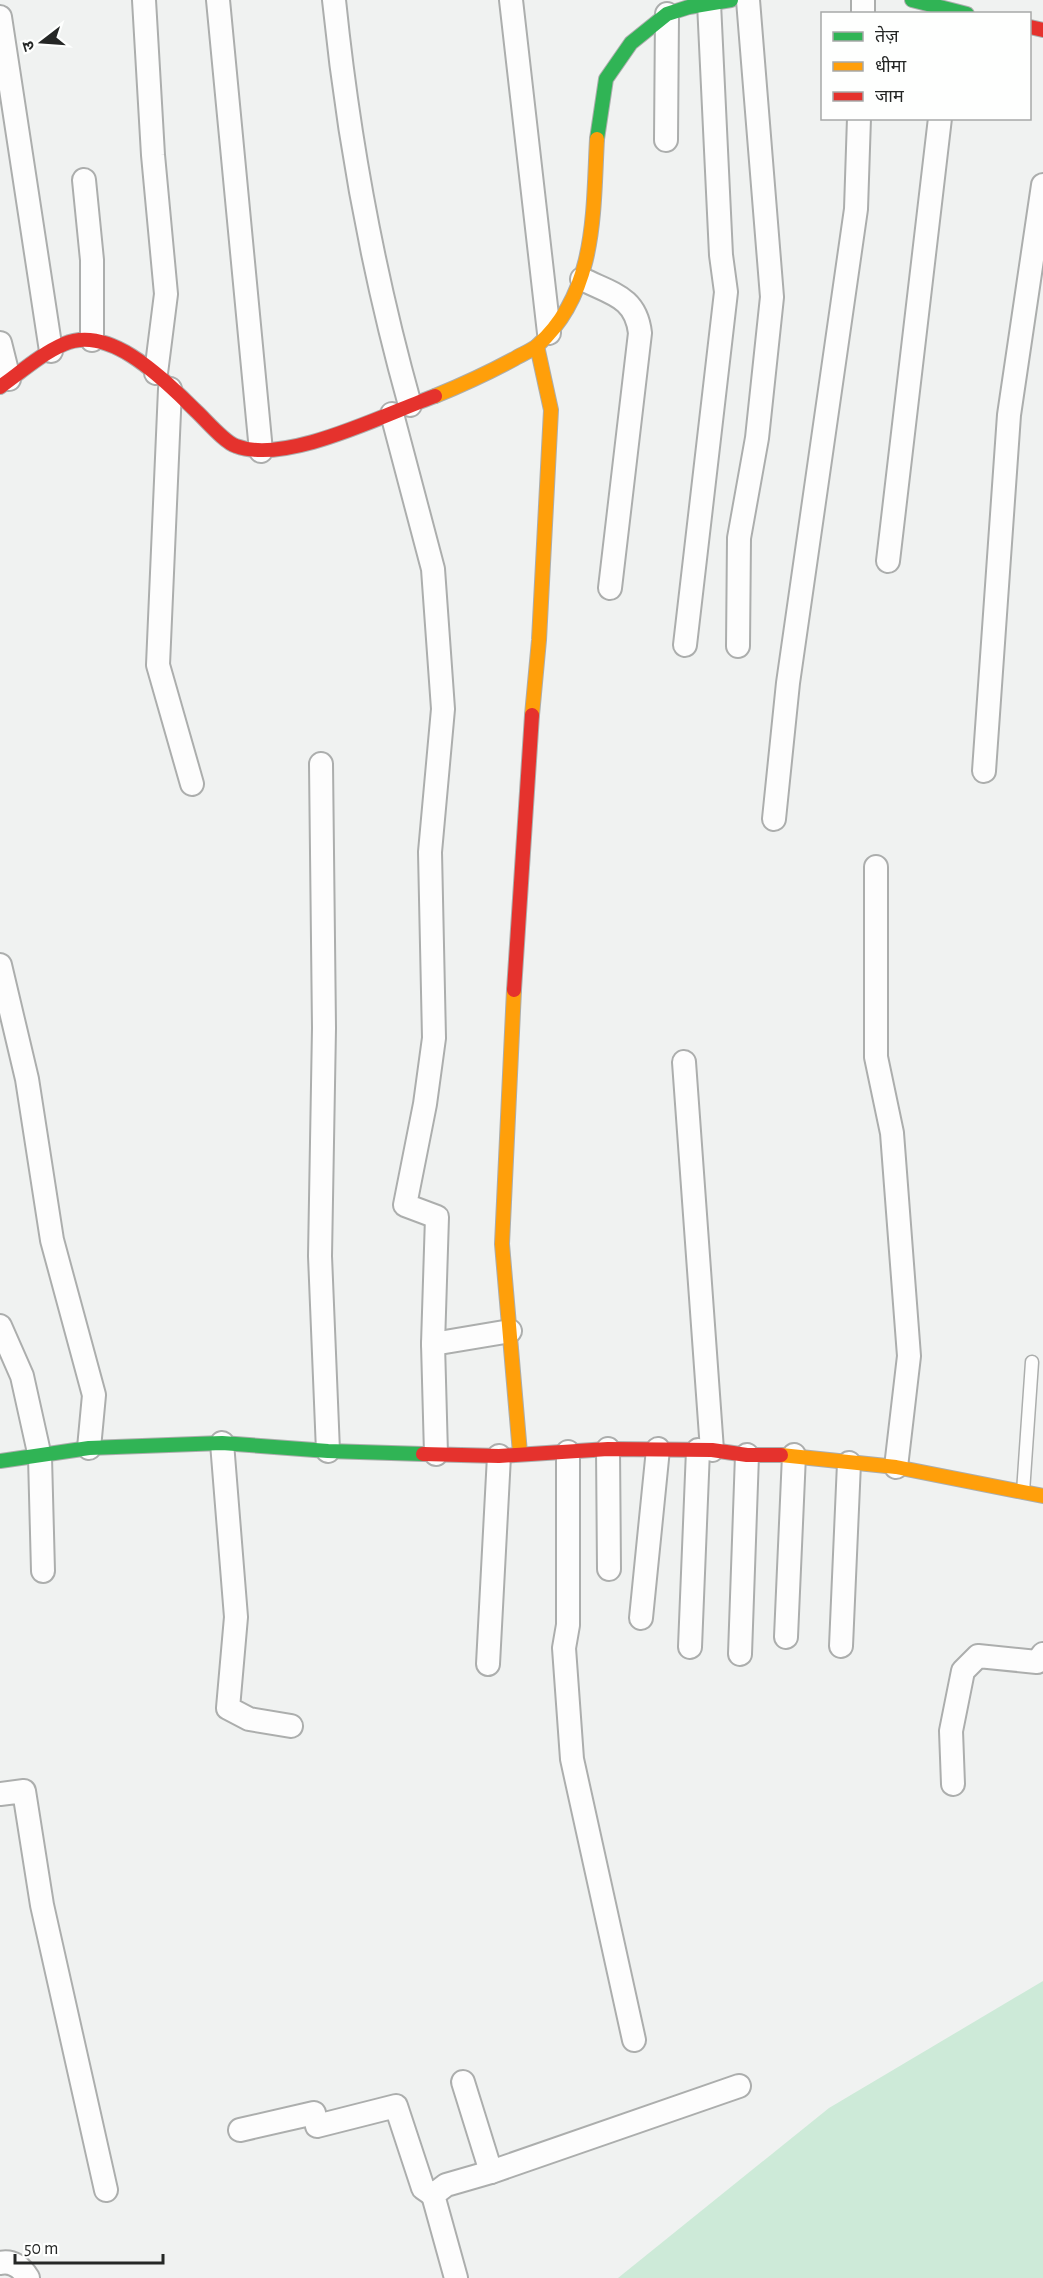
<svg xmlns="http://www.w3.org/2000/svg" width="1043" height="2278" viewBox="0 0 1043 2278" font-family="'Alegreya Sans','Noto Sans Devanagari',sans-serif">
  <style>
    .green { fill: #cdead8 }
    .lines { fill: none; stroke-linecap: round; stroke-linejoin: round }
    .lane-casing { stroke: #acaead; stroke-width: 15 }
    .street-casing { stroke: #acaead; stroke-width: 26 }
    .fast-casing { stroke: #acaead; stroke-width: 16 }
    .slow-casing { stroke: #acaead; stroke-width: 16 }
    .jam-casing { stroke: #acaead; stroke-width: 16 }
    .lane { stroke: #fdfdfd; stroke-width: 12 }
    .street { stroke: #fdfdfd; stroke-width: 22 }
    .fast { stroke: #30b455; stroke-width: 14 }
    .slow { stroke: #ff9f0a; stroke-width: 14 }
    .jam { stroke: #e5322d; stroke-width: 14 }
  </style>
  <rect width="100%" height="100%" fill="#f0f2f1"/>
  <path class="green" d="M1043,1981v297h-425l211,-170z"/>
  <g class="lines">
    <defs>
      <path id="lane" d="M1023,1492l9,-130"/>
      <g id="street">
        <path d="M144,0l9,155 13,139 -10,79"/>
        <path d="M218,0l43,451"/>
        <path d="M334,0c14,137 39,273 76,405"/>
        <path d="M511,0l38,333"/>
        <path d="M863,14v-14"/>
        <path d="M0,17l51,334"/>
        <path d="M666,140l1,-126"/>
        <path d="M84,180l8,80v80"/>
        <path d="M582,279c30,15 54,18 58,54l-30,255"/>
        <path d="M0,343l9,36"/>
        <path d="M170,389l-12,276 34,119"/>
        <path d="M392,414l41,155 10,140 -13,143 4,186 -9,66 -20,101 32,12 -4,127 3,110"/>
        <path d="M888,561l52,-443"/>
        <path d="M685,645l41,-353 -5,-37 -12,-252"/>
        <path d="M738,646l1,-108 18,-100 15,-141 -24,-297"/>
        <path d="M321,764l3,264 -4,228 8,195"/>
        <path d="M984,771l25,-356 34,-230"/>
        <path d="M774,819l14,-136 68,-474 3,-91"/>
        <path d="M876,867v190l16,76 17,223 -13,111"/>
        <path d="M0,965l27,114 25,161 42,155 -5,53"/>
        <path d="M684,1062l28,388"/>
        <path d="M0,1326l22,50 18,81 3,114"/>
        <path d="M433,1344l77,-13"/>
        <path d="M222,1443l14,174 -8,91 21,11 42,7"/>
        <path d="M608,1449l1,120"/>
        <path d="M568,1452v173l-4,23 8,111 62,281"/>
        <path d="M641,1618l17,-169"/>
        <path d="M786,1637l8,-182"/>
        <path d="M841,1646l8,-183"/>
        <path d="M690,1647l8,-197"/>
        <path d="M740,1654l7,-199"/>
        <path d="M488,1664l11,-208"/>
        <path d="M953,1784l-2,-53 12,-60 15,-15 59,6 6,-8"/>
        <path d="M0,1794l24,-3 18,114 64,285"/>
        <path d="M463,2082l28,90"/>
        <path d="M240,2130l74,-17 3,13 79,-20 27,82 10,7"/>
        <path d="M0,2263c13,-3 22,5 28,15"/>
        <path d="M456,2278l-23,-83 13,-10 45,-13 248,-86"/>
      </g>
      <g id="fast">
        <path d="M912,0l55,14"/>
        <path d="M597,139l9,-60 25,-36 36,-29 22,-7 42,-7"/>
        <path d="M0,1461l89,-13 133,-5 106,8 95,3"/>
      </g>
      <g id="slow">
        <path d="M435,396c27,-11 53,-23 79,-37 8,-5 17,-8 24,-14 59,-53 55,-134 59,-206"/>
        <path d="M532,715l7,-75 12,-230 -14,-64"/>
        <path d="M514,990l-12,254 18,209"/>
        <path d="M781,1455l115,12 147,29"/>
      </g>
      <g id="jam">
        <path d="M1030,27l13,3"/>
        <path d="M0,387c21,-15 41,-33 64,-43 47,-20 101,37 131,66 10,9 29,32 41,36 50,19 149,-32 199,-50"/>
        <path d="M514,990l18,-275"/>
        <path d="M423,1454l76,2 109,-7 104,1 35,5h34"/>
      </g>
    </defs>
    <use href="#lane" class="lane-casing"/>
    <use href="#street" class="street-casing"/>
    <use href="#fast" class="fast-casing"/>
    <use href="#slow" class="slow-casing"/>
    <use href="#jam" class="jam-casing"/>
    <use href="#lane" class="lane"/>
    <use href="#street" class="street"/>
    <use href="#fast" class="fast"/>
    <use href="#slow" class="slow"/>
    <use href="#jam" class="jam"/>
  </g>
  <rect x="821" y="12" width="210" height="108" fill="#fefffe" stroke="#a7a9a8" stroke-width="1.5"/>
  <rect x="833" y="32" width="30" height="9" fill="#30b455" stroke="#a7a9a8" stroke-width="1.5"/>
  <text x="875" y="42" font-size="18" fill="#252726">तेज़</text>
  <rect x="833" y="62" width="30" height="9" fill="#ff9f0a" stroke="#a7a9a8" stroke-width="1.5"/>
  <text x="875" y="72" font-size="18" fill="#252726">धीमा</text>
  <rect x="833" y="92" width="30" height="9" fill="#e5322d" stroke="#a7a9a8" stroke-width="1.5"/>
  <text x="875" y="102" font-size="18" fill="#252726">जाम</text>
  <g transform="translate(42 42) rotate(253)" stroke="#fefffe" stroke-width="4.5" paint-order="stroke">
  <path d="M0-4.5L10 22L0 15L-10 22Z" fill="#252726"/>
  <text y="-9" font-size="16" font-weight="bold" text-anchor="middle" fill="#252726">उ</text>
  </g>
  <path d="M15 2254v9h148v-9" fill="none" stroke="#252726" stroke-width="3"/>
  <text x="24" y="2254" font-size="18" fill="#252726" stroke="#fefffe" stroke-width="4.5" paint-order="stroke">50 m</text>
</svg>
